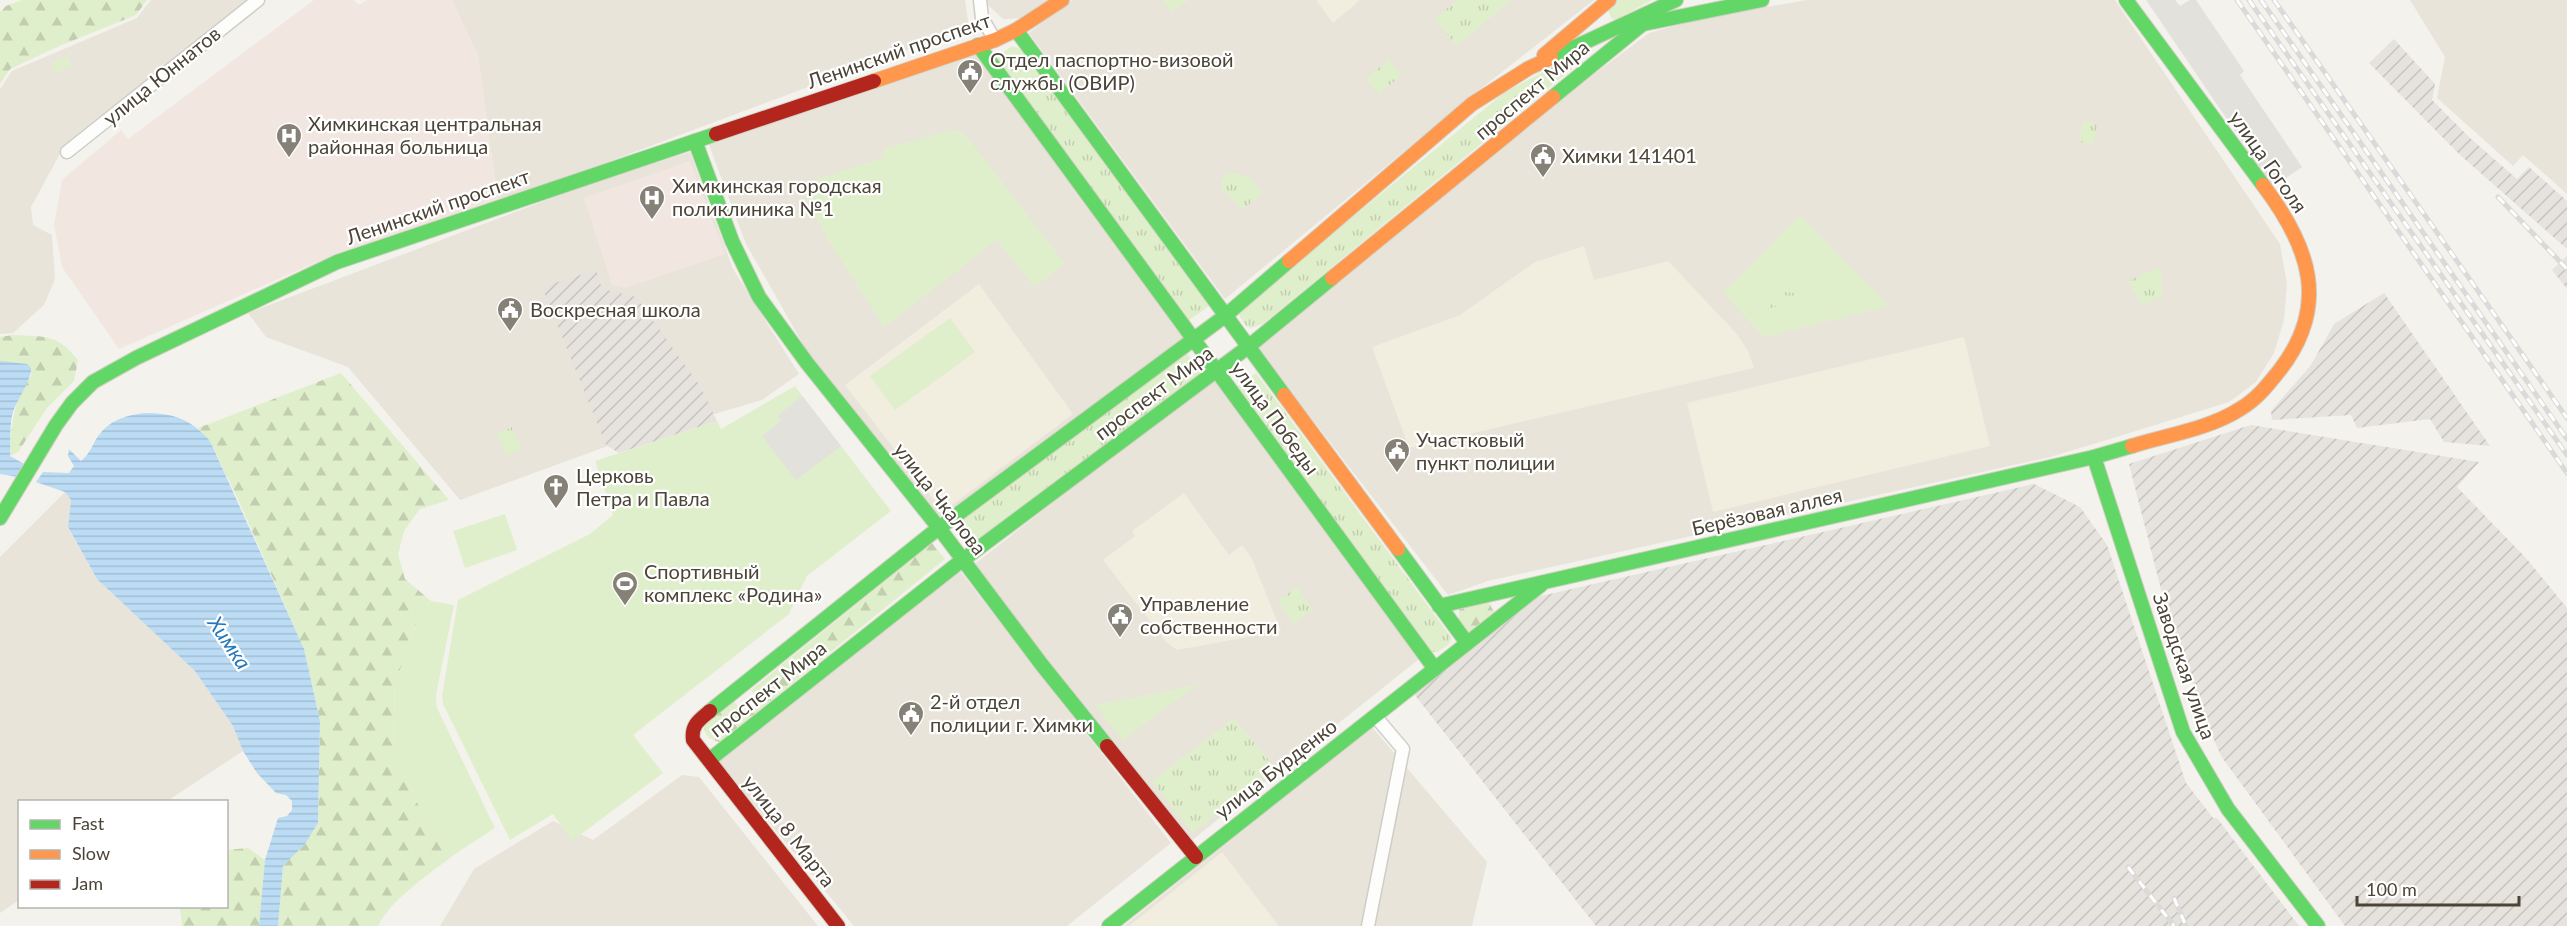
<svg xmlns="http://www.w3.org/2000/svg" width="2567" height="926" viewBox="0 0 2567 926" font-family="Lato,sans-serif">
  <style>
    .residential { fill: #e8e4da }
    .industrial { fill: url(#industrial-furrows) }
    .education { fill: #f1eddf }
    .medical { fill: #f2e6e1 }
    .green { fill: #e0efcb }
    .forest { fill: url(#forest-firs) }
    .park { fill: url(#park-tufts) }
    .parking { fill: #e3e1dc }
    .water { fill: url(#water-rules) }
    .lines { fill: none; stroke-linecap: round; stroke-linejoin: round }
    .street-casing { stroke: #cfcdc7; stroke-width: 15 }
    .fast-casing { stroke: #d3cfc4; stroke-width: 16 }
    .slow-casing { stroke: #d3cfc4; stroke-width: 16 }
    .jam-casing { stroke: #d3cfc4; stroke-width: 16 }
    .street { stroke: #fdfdfc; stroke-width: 12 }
    .fast { stroke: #63d668; stroke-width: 14 }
    .slow { stroke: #ff974d; stroke-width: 14 }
    .jam { stroke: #b3261e; stroke-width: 14 }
    .rail-casing { stroke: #dadad9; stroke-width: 5 }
    .rail { stroke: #fff; stroke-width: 3; stroke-dasharray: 9; stroke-linecap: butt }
    .labels { text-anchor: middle; stroke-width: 4.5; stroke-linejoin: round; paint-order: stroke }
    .street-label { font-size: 20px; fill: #4b4437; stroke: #fff }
    .poi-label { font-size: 20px; fill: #4b4437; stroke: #fff; text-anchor: start }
    .water-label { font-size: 21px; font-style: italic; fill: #2478ba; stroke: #fff }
  </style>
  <defs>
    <pattern id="industrial-furrows" width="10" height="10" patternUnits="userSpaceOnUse" patternTransform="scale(1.5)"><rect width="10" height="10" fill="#e6e2dd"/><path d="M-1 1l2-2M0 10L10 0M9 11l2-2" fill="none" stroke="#c7c3be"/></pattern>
    <pattern id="forest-firs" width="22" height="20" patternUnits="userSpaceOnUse" patternTransform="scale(1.5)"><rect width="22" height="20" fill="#e0efcb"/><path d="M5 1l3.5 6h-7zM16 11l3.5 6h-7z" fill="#c2ceaf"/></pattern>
    <pattern id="park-tufts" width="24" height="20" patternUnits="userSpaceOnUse" patternTransform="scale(1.5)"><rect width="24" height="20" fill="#e0efcb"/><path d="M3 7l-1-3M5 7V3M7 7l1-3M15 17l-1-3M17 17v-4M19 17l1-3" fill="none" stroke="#c2ceaf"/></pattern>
    <pattern id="water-rules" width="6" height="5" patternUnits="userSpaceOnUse" patternTransform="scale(1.5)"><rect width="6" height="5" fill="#bbdcf4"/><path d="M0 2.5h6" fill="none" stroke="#a2bed2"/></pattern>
  </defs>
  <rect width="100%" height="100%" fill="#f3f2ed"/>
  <g class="residential">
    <path d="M151,0h98l-187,150 -31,57 2,18 19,10 3,44 -11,26 -31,28 -13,1v-245l12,-18 125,-53z"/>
    <path d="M452,0h513l4,27 -471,176 -20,-147z"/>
    <path d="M987,0h61l-26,18 -19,1 -15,-14z"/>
    <path d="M1072,0h522l-119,93 -250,206 -196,-266z"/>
    <path d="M1807,0h308l165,244 7,40 -3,36 -10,33 -18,29 -27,20 -119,37 -60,18 -562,124 -40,14 -190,-246 291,-241 100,-75 59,-16z"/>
    <path d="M2410,0h157v194l-44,-39 -10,11 -76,-68 8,-41z"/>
    <path d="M977,53l209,286 -248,181 -127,-162 -65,-114 -38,-102z"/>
    <path d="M690,152l43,117 66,105 -37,26 -146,43 -156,57 -112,-133 -82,-30 -18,-24 344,-130z"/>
    <path d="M1213,376l206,283 -228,182 -220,-274z"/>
    <path d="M65,492l6,8 -3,28 29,51 98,92 38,55 10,25 -76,50 -147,1 -1,98 -19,13v-356z"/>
    <path d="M957,567l214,276 -104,83h-213l-136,-166z"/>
    <path d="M1372,727l115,135 -15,64h-348z"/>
    <path d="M682,775l17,2 119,149h-378l34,-57 79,-48 40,19z"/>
  </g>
  <g class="industrial">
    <path d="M2394,39l41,45 -3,16 38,38 47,41 12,-12 38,34v48l-108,-95 -90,-91z"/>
    <path d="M2567,256v33l-15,-19z"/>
    <path d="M596,270l6,19 34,8 64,89 17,35 -98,32 -13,-8 -64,-158z"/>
    <path d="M2384,293l106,153 -46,-4 -14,-23 -73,9 -6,-13 -79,5 -1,-9 40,-46 23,-41z"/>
    <path d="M2251,425l228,37 -22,25 69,71 41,50v318h-222l-124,-170 -15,-35 -39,-108 -38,-149z"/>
    <path d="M2034,484l46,23 27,38 79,238 27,35h4l82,108h-703l-182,-232 118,-96z"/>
  </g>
  <g class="education">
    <path d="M1316,0h44l-27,23z"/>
    <path d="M1584,246l10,34 74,-19 69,73 11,17 6,17 -345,80 -37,-101 88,-32 75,-53z"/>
    <path d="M979,284l94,130 -130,98 -98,-127z"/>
    <path d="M1964,337l26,109 -277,66 -26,-109z"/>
    <path d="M1184,493l45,62 13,-10 10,14 29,72 -104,19 -10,-7 -64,-83 32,-24 -3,-5z"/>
    <path d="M1222,852l57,74h-150l63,-50z"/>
  </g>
  <g class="medical">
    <path d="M314,0h40l5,5 8,-5h85l26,56 20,147 -165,52 -214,94 -57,-82 -8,-42 8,-45 59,-50 7,9z"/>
    <path d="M690,161l35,93 -99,34 -14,-3 -28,-87z"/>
  </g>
  <g class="green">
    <path d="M1617,0h35l-35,19h-5l-4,-9z"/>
    <path d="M950,130l9,1 8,6 98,127 -31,23 -37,-47 -113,87 -57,-89 -27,-53 84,-28 -2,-7z"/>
    <path d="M1800,215l89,91 -125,31 -41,-44z"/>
    <path d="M950,318l25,34 -80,58 -25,-34z"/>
    <path d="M795,386l96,125 -84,65 -18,38 -156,121 30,38 -91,68 -19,-27 -43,26 -67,-136 -1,-8 16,-96 132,-66 23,-19 -18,-54 122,-40 4,8z"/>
    <path d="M505,514l12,36 -52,18 -12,-37z"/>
    <path d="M431,601l23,4 -18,90 1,13 58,120 -40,26 -38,-51 -24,-53 2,-66 23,-66z"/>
    <path d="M1197,685l-74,55 -28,-35z"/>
  </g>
  <g class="forest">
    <path d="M22,0h125l-11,15 -79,32 -47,22 -10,15v-72l6,-6z"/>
    <path d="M1163,0h26l-17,12z"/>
    <path d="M13,335c33,2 43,-2 65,25l-4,21 -27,27 -29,44 -8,4c2,-36 2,-50 22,-82l-32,-13v-24z"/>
    <path d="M341,373l108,127 -29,9 -16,22 -6,23 7,25 26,22 -13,17 -23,66 -2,66 24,53 38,51c-24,19 -63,44 -77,72h-100l5,-60 22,-22 13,-21 2,-102 -16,-72 -67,-152 -27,-56 -12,-13z"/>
    <path d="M932,543l13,16 -225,183c-13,-3 -16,-7 -16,-20l28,-23 11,13 16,-12 -8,-10z"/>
    <path d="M1488,601l6,11 -25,20 -10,-11v-14z"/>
    <path d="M248,848l17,12 -6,66h-77l-2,-19 46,-1 1,-56z"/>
  </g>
  <g class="park">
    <path d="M1457,0h52l1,1 -53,45 -23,-27z"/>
    <path d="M1012,46l8,3 189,257 -22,16 -189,-257v-9z"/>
    <path d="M67,56l5,10 -16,7 -5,-10z"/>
    <path d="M1568,59l7,4 -1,4 -311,257 -12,4 -5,-2 -7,-11 3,-7 263,-216z"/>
    <path d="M1389,60l13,15 -23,19 -13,-15z"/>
    <path d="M2084,121l14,4 -6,20 -14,-4z"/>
    <path d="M1234,173l15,4 14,16 -21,17 -19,-21 -2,-7 5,-8z"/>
    <path d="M2161,267l1,31 -20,6 -14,-23z"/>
    <path d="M1784,292l12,1 9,6 -37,10 8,-13z"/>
    <path d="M1185,351l17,22 -227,171 -20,-22z"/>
    <path d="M1256,373l195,264 -2,7 -11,8h-8l-195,-264z"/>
    <path d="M512,427l10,22 -16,7 -9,-22z"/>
    <path d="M1297,587l16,23 -19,14 -16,-23z"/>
    <path d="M1234,718l41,50 -82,65 -41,-52z"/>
  </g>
  <g class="parking">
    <path d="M2146,0h29l5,6 10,-6h6l48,71 -4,4 62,92 -29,20z"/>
    <path d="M802,396l39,50 -45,34 -34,-44 19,-15 -4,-5z"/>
  </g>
  <g class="water">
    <path d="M0,361l27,3 4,4c1,11 -14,32 -18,44 -4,13 -2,30 -3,44l16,9 -8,12 -18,-3z"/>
    <path d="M145,413c28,0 46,6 65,28l94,208 16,72 -2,102 -13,21 -22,22 -5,60h-19l6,-66 13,-42 9,-2 5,-6v-9l-6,-6 -10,-2 -19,-20 -14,-22 -10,-25 -38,-55 -98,-92 -29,-52 3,-27 -6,-8 -29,-10 7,-10 26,1 5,-7 -6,-10 1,-7 12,12c7,-6 10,-12 14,-20 12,-20 27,-25 50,-28z"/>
  </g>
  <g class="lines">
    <defs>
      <g id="street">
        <path d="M980,0l2,18 13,22"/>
        <path d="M67,152l191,-152"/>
        <path d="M1368,926l35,-177 -28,-33"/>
      </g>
      <g id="fast">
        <path d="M2126,0l137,185"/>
        <path d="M1643,24l119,-24"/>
        <path d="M1016,30l268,365"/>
        <path d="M978,45l457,624"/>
        <path d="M1551,58l125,-58"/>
        <path d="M1553,97l92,-75"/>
        <path d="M695,141l37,100 27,56 48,66 132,165 103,137 65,81"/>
        <path d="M2094,457l89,275 45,77 90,117"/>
        <path d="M0,518l56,-93 16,-22 21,-21 43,-24 201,-96 379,-128"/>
        <path d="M1398,549l69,94"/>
        <path d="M1439,606l655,-149 38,-11"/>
        <path d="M710,711l221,-177 294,-218 64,-55"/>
        <path d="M709,760l247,-195 292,-218 84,-69"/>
        <path d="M1109,926l432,-341"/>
      </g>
      <g id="slow">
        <path d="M1544,55l65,-55"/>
        <path d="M874,81l121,-41 21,-10 46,-30"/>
        <path d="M1289,261l183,-157 57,-36 22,-10"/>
        <path d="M1332,278l221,-181"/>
        <path d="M1284,395l114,154"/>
        <path d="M2132,446c35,-11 77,-17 108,-37 17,-10 27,-23 39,-38 52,-66 30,-125 -16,-186"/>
      </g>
      <g id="jam">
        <path d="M716,134l158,-53"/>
        <path d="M710,711c-11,9 -19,14 -17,29l145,186"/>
        <path d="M1107,746l89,111"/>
      </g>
    </defs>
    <use href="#street" class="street-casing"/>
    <use href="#fast" class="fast-casing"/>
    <use href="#slow" class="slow-casing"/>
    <use href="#jam" class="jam-casing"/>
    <use href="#street" class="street"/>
    <use href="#fast" class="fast"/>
    <use href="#slow" class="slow"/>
    <use href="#jam" class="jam"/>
    <defs>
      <g id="rail">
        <path d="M2237,0l330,473"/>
        <path d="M2249,0l318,455"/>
        <path d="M2261,0l306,439"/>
        <path d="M2274,0l293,418"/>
        <path d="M2498,197l69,72"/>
        <path d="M2128,867l46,59"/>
        <path d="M2174,898l12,28"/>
      </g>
    </defs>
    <use href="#rail" class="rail-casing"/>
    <use href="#rail" class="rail"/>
  </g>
  <defs>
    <symbol id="civic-pin" viewBox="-11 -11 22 30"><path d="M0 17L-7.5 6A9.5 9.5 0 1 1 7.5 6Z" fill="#868177" stroke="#fff"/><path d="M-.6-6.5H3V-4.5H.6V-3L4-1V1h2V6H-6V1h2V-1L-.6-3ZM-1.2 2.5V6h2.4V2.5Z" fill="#fff"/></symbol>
    <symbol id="hospital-pin" viewBox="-11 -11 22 30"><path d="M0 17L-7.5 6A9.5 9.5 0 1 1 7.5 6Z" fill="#868177" stroke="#fff"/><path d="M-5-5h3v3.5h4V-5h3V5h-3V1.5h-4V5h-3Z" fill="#fff"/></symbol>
    <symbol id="church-pin" viewBox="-11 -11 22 30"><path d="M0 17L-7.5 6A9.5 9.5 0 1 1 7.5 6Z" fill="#868177" stroke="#fff"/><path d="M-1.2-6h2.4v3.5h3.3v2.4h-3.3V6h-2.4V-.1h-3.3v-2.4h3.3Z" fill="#fff"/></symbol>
    <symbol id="stadium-pin" viewBox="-11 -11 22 30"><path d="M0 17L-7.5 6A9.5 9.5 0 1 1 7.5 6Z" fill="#868177" stroke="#fff"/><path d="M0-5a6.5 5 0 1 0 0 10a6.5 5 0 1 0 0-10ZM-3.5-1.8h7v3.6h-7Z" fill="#fff"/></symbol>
  </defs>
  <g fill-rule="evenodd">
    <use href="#civic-pin" x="955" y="57" width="30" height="40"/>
    <use href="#hospital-pin" x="274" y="121" width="30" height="40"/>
    <use href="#civic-pin" x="1528" y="141" width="30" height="40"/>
    <use href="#hospital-pin" x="637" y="183" width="30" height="40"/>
    <use href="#civic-pin" x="495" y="295" width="30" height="40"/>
    <use href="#civic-pin" x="1382" y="436" width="30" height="40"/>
    <use href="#church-pin" x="541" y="472" width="30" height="40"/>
    <use href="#stadium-pin" x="610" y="569" width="30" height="40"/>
    <use href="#civic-pin" x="1105" y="601" width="30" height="40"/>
    <use href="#civic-pin" x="896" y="699" width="30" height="40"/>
  </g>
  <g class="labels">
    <g class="street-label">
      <text transform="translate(899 51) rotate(-19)" y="7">Ленинский проспект</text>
      <text transform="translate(162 76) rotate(-39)" y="7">улица Юннатов</text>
      <text transform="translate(1532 90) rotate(-40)" y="7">проспект Мира</text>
      <text transform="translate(2268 162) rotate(55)" y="7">улица Гоголя</text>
      <text transform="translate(438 207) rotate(-19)" y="7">Ленинский проспект</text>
      <text transform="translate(1154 393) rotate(-37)" y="7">проспект Мира</text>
      <text transform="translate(1275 418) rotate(54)" y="7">улица Победы</text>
      <text transform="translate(940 499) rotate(52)" y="7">улица Чкалова</text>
      <text transform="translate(1767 512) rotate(-13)" y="7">Берёзовая аллея</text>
      <text transform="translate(2184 666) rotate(71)" y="7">Заводская улица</text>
      <text transform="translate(768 689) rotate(-38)" y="7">проспект Мира</text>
      <text transform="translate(1276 769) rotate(-38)" y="7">улица Бурденко</text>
      <text transform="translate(789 831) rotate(52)" y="7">улица 8 Марта</text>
    </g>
    <g class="poi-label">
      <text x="990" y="67">Отдел паспортно-визовой<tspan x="990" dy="23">службы (ОВИР)</tspan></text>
      <text x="308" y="131">Химкинская центральная<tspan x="308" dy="23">районная больница</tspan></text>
      <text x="1562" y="163">Химки 141401</text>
      <text x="672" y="193">Химкинская городская<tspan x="672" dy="23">поликлиника №1</tspan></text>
      <text x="530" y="317">Воскресная школа</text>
      <text x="1416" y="447">Участковый<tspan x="1416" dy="23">пункт полиции</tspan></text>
      <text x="576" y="483">Церковь<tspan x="576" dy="23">Петра и Павла</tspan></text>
      <text x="644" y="579">Спортивный<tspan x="644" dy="23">комплекс «Родина»</tspan></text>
      <text x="1140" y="611">Управление<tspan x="1140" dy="23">собственности</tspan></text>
      <text x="930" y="709">2-й отдел<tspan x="930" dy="23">полиции г. Химки</tspan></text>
    </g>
    <g class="water-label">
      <text transform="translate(229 643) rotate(56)" y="7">Химка</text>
    </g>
  </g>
  <rect x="18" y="800" width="210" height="108" fill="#ffffff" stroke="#b7b4af" stroke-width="1.5"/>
  <rect x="30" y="820" width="30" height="9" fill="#63d668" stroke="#b7b4af" stroke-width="1.5"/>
  <text x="72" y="830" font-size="18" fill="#4b4437">Fast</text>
  <rect x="30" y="850" width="30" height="9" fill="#ff974d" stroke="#b7b4af" stroke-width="1.5"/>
  <text x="72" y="860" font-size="18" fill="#4b4437">Slow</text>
  <rect x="30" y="880" width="30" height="9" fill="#b3261e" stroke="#b7b4af" stroke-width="1.5"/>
  <text x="72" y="890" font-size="18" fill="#4b4437">Jam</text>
  <path d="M2357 896v9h162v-9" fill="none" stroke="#4b4437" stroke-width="3"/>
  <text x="2366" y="896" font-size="18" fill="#4b4437" stroke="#ffffff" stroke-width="4.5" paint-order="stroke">100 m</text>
</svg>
